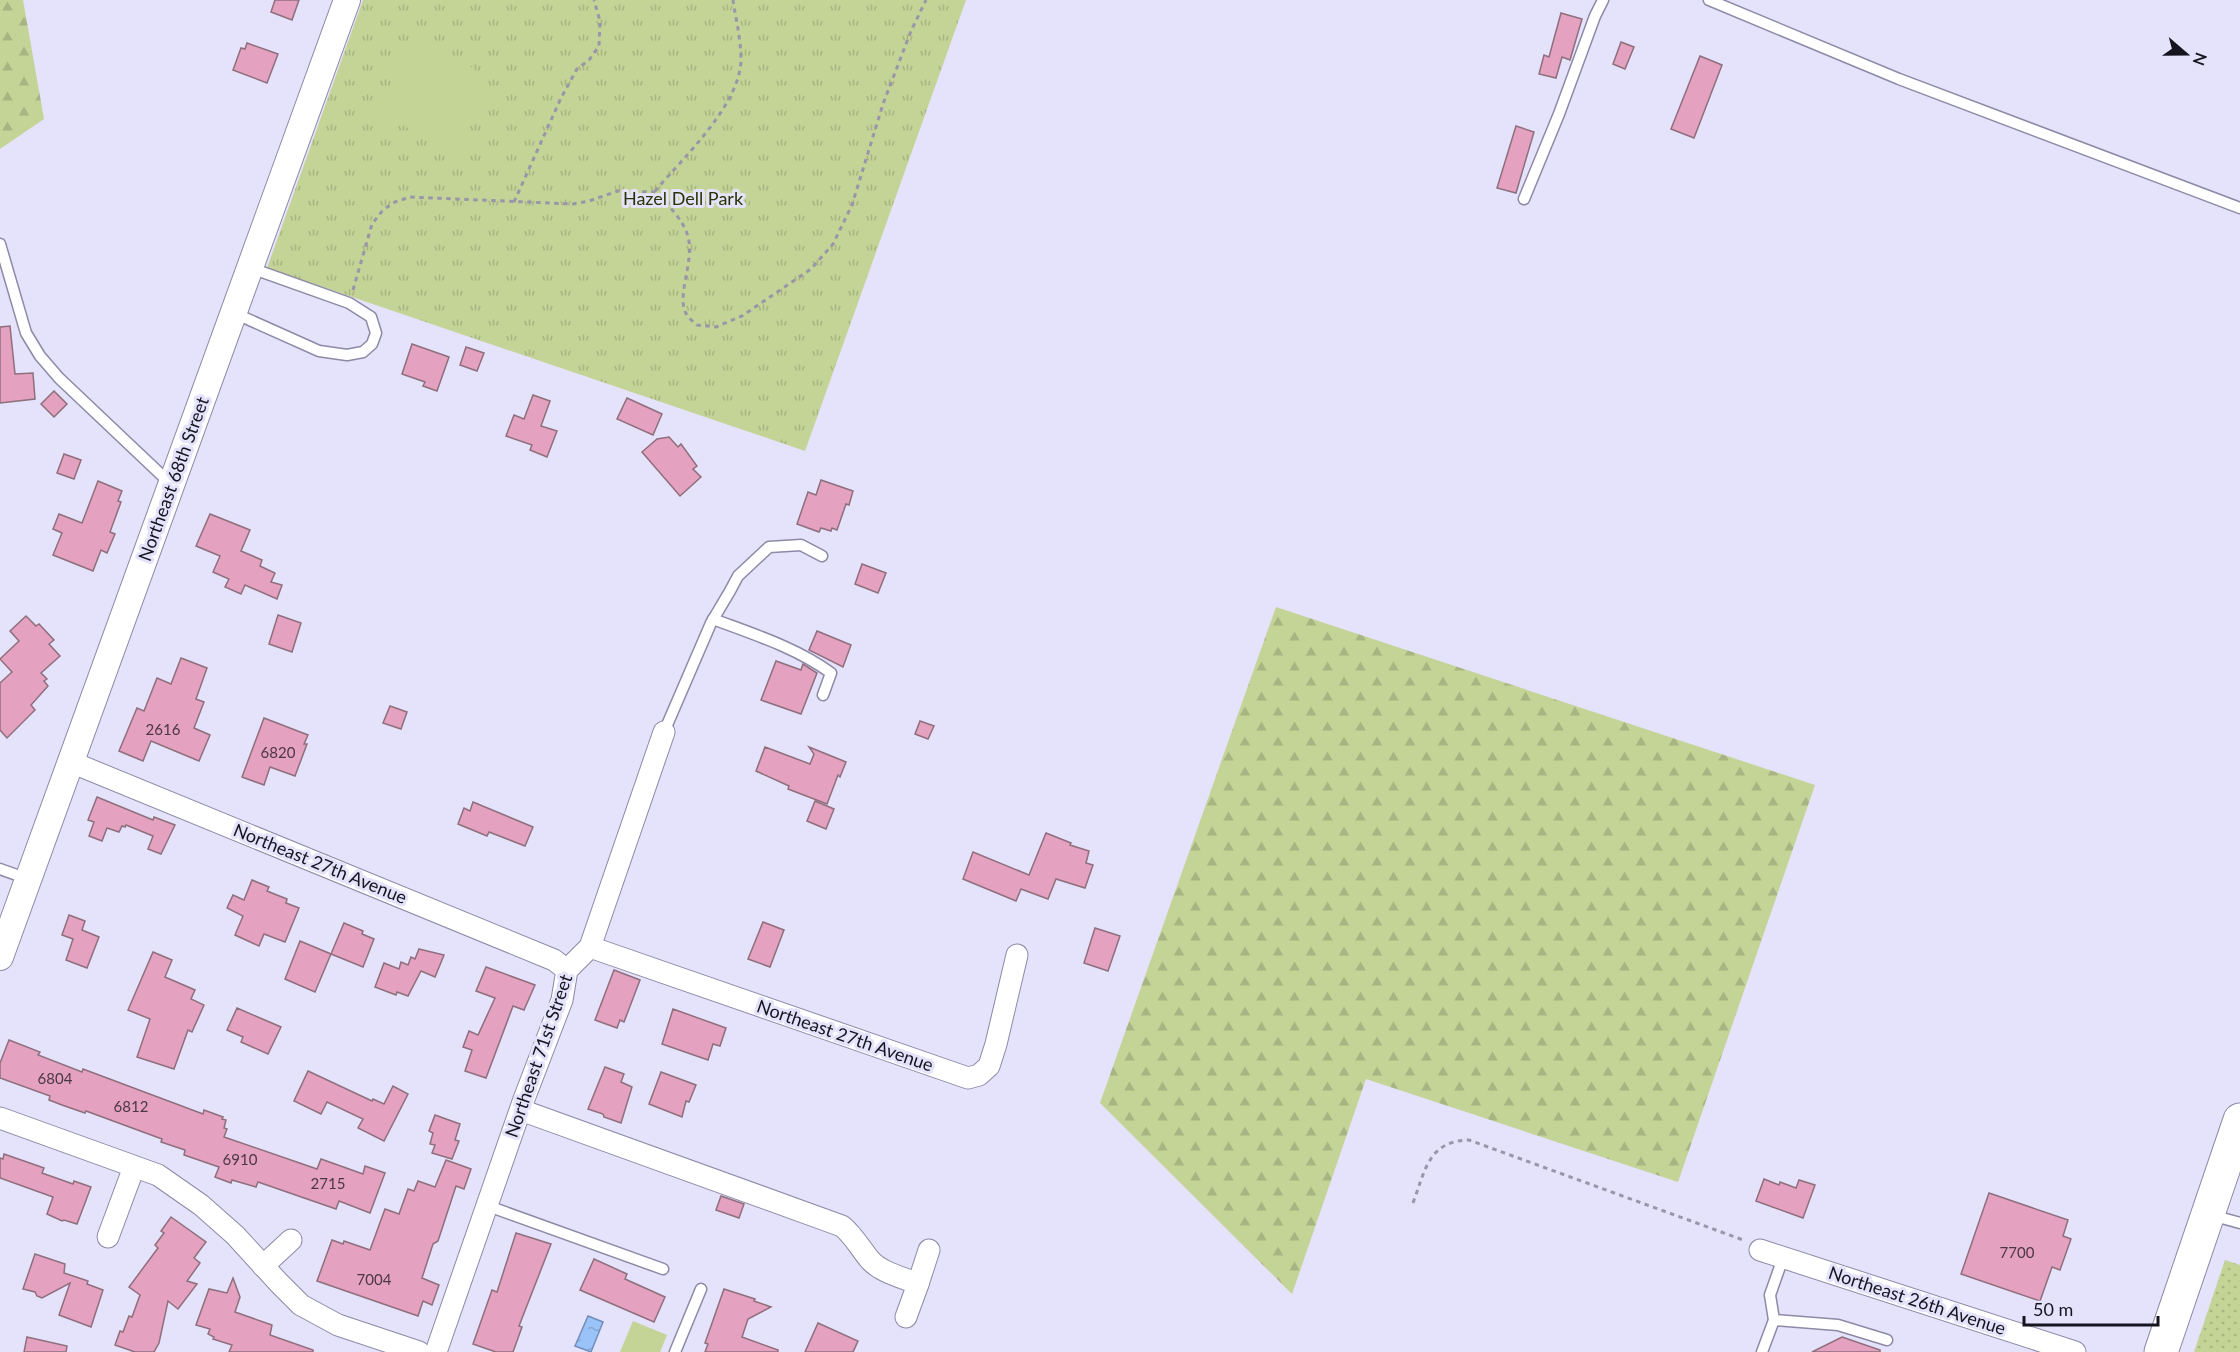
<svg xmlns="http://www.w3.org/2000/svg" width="2240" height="1352" viewBox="0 0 2240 1352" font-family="Lato,sans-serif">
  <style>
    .grass { fill: url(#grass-dots) }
    .forest { fill: url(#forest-firs) }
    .park { fill: url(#park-tufts) }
    .pitch { fill: #c4d396 }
    .water { fill: url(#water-ripples); stroke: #728eb8; stroke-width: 1.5 }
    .building { fill: #e5a1c0; stroke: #8e6f7c; stroke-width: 1.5 }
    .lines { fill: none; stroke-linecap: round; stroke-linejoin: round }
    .service-casing { stroke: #8d89a6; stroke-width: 13 }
    .minor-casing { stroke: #8d89a6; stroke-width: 23 }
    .tertiary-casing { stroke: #8d89a6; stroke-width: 28 }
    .primary-casing { stroke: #8d89a6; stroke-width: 35 }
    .path { stroke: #9996aa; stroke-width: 3; stroke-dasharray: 4.5 4.5; stroke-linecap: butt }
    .service { stroke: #fff; stroke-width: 10 }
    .minor { stroke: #fff; stroke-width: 21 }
    .tertiary { stroke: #fff; stroke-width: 26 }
    .primary { stroke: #fff; stroke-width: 33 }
    .labels { text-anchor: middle; stroke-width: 6; stroke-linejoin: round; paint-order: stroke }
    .number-label { font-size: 15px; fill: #4a3747 }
    .park-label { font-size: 18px; fill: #2a3300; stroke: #e5e2fb }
    .street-label { font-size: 18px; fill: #16141f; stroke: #e5e2fb }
  </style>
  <defs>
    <pattern id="grass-dots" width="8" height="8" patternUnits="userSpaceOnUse" patternTransform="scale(1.5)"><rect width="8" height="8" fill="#c4d396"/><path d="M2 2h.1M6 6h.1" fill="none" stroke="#a8b481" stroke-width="1.8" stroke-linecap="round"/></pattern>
    <pattern id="forest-firs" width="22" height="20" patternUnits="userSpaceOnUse" patternTransform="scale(1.5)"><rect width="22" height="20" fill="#c4d396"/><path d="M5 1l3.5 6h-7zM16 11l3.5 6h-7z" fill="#a8b481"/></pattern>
    <pattern id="park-tufts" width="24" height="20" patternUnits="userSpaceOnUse" patternTransform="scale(1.5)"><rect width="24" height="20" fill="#c4d396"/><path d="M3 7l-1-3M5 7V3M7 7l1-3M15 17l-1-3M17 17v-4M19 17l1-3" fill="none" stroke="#a8b481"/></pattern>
    <pattern id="water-ripples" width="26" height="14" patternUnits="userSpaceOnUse" patternTransform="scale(1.5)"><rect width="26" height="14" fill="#9ac3f9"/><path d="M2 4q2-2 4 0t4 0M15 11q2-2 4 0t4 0" fill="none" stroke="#84a7d5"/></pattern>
  </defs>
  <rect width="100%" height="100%" fill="#e5e2fb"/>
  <path class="grass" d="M2225,1260l15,5v87h-46z"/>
  <g class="forest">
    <path d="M0,0h23l21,119 -44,30z"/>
    <path d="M1276,607l539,178 -137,397 -312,-103 -74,215 -192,-191z"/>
  </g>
  <path class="park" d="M363,0h603l-161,451 -538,-183z"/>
  <g class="pitch">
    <path d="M410,36l63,32c9,7 13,11 12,23l-26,60 -81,-37z"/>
    <path d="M633,1321l34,14 -7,17h-40z"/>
  </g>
  <path class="water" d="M588,1316l15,6 -12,30 -16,-6z"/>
  <g class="building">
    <path d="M275,0h24l-7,20 -21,-8z"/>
    <path d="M1561,13l21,6 -12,41 -8,-3 -6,21 -17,-4 5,-19 5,2z"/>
    <path d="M1621,42l13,5 -9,22 -12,-5z"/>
    <path d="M247,43l31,11 -11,29 -34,-13 8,-22 4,1z"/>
    <path d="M1700,56l22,9 -28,73 -23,-9z"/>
    <path d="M1516,126l18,6 -18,61 -19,-5z"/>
    <path d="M10,326l5,48 18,-1 2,26 -35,4v-76z"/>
    <path d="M412,344l37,13 -12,34 -14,-5 2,-4 -23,-8z"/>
    <path d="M466,347l18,6 -7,18 -17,-6z"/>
    <path d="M54,391l13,13 -13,13 -13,-13z"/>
    <path d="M533,395l17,6 -9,25 16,5 -10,26 -17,-7 2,-5 -26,-9 8,-21 10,4z"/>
    <path d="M627,398l35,16 -9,21 -36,-16z"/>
    <path d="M669,437l9,10 3,-3 16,22 -4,3 8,8 -21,19 -38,-44 15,-13z"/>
    <path d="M64,454l17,6 -7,19 -17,-6z"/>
    <path d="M821,480l32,11 -4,14 -3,-1 -9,26 -5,-2 -1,3 -10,-3 -2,4 -22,-8 11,-32 8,3z"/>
    <path d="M98,481l24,10 -4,10 3,1 -11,30 5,2 -8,19 -6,-3 -8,21 -40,-16 9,-22 -9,-4 6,-15 23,9z"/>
    <path d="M210,514l40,16 -9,21 21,9 -2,6 15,7 -4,9 11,3 -5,14 -32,-14 -4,9 -16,-7 4,-8 -16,-7 7,-16 -24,-10z"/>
    <path d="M862,564l24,9 -8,20 -23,-9z"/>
    <path d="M278,615l23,8 -9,29 -23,-8z"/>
    <path d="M26,616l10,10 3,-2 15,16 -5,4 11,12 -19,17 6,6 -3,2 4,5 -17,19 4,5 -28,28 -7,-8v-47l12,-11 -12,-13 19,-18 -9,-10z"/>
    <path d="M817,631l34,14 -8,22 -34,-17z"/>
    <path d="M181,658l26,10 -11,31 8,3 -10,26 16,7 -11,26 -48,-20 -8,20 -24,-10 18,-43 7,3 13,-33 14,6z"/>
    <path d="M776,661l25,9 2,-6 14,9 -16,41 -40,-14z"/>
    <path d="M390,706l17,6 -6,17 -18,-6z"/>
    <path d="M264,718l44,17 -4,9h3l-12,32 -25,-9 -6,18 -22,-8z"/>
    <path d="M920,721l14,5 -6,13 -13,-5z"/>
    <path d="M765,747l45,17 4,-10 -5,-7 37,15 -6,15 -2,-2 -11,29 -39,-15 1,-3 -33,-15z"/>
    <path d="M97,797l56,23 1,-3 21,8 -14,29 -13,-5 5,-13 -27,-11 -1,2 -3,-1 -3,6 -12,-4 -5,13 -13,-5 5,-14 -6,-2z"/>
    <path d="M815,801l19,8 -8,20 -19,-8z"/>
    <path d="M473,802l60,25 -8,19 -36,-14 -2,4 -29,-12 6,-16 6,3z"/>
    <path d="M1046,833l25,10 -1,2 19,6 -3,12 7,2 -8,23 -29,-9 -8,20 -27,-10 -5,12 -53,-22 10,-27 56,23z"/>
    <path d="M252,880l17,7 -2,4 20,8 -1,4 13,5 -14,34 -21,-8 -5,12 -24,-11 8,-19 -16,-8 6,-13 11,5z"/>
    <path d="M69,915l16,6 -3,9 17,7 -12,31 -21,-8 7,-21 -11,-4z"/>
    <path d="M763,922l21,8 -14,37 -22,-8z"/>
    <path d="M344,923l19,8 -1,3 12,5 -11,28 -32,-13z"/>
    <path d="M1095,928l25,8 -12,35 -24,-8z"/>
    <path d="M300,941l31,13 -16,38 -30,-13z"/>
    <path d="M419,949l25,6 -9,22 -14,-6 -13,25 -11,-4 -1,3 -21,-8 9,-24 15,6 2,-7 7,3 3,-8 4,2z"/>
    <path d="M153,952l19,8 -7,17 30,13 -4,9 13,6 -12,27 -4,-2 -14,39 -37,-12 13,-38 -22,-9z"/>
    <path d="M486,967l49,18 -11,25 -11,-4 -27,72 -21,-7 7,-21 -9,-3 6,-16 9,4 17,-37 -19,-7z"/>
    <path d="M614,970l26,10 -16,42 -4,-2 -3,8 -22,-8z"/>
    <path d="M237,1008l44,19 -13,27 -27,-12 2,-5 -16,-7z"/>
    <path d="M673,1009l53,19 -6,18 -7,-2 -5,16 -46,-16z"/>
    <path d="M9,1040l31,12 -2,3 44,17 1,-3 120,45 1,-4 19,7 -1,2 4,1 -2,8 3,1 -3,8 93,32 4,-10 42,15 2,-8 20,7 -15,40 -31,-12 -3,8 -78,-27 -2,5 -24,-7 -1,3 -16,-6 4,-10 -35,-12 1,-5 -24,-8 1,-3 -76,-28 -1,2 -23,-8 -13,-5 1,-4 -50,-18v-15z"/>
    <path d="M605,1067l19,7 -3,8 11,5 -11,36 -17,-6 -1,-3 -15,-5z"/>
    <path d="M308,1071l64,30 1,-2 11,5 9,-18 15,8 -24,47 -26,-13 5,-9 -36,-17 -6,12 -27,-13z"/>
    <path d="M661,1072l35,13 -7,17 -3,-1 -4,16 -33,-13z"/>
    <path d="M435,1115l25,9 -5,16 4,1 -7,18 -20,-6 3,-8 -5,-1 3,-11 -4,-2z"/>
    <path d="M4,1154l40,14 -2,5 31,11 1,-3 17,6 -14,37 -13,-4 -2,1 -15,-7 6,-17 -53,-19v-20l3,1z"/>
    <path d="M446,1160l25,9 -7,20 -8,-3 -18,55 -5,3 -11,34 17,7 -7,20 -9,-4 -5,15 -101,-35 15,-41 11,4 1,-3 26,9 15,-41 14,5 9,-25 6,2 4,-10 17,6z"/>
    <path d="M1764,1179l15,6 1,-3 16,6 3,-8 16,5 -12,33 -47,-17z"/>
    <path d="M1989,1193l79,27 -5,16 8,3 -11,31 -8,-3 -12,34 -79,-27z"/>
    <path d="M721,1196l23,8 -5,14 -23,-8z"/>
    <path d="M171,1217l35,25 -12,16 6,5 -13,18 10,3 -19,25 -10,-8 -9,42 -5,9h-19l-20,-7 5,-14 3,1 6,-16 3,1 8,-22 -11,-8 29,-39 -3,-3 9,-12 -3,-2z"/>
    <path d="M516,1233l35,11 -32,82 3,1 -9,25h-17l-23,-8 19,-54 5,2z"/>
    <path d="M35,1254l30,10 -1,9 24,8 -1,3 16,6 -12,37 -32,-12 11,-32 -28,15 -5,-2 -2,-4 -12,-3z"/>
    <path d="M594,1259l33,15 -2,5 40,18 -11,25 -74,-32z"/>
    <path d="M233,1278l7,19 -5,15 37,13 -2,10 43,15v2h-84l3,-7 -19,-6 1,-2 -6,-3 2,-5 -14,-4 13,-36 18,4z"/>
    <path d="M724,1289l31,10 -1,2 17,6 -23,12 -6,18 36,13v2h-73l3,-8 -3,-1z"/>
    <path d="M818,1323l40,18 -5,11h-48z"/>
    <path d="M27,1337l40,9 -1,6h-42z"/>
    <path d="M1842,1337l38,13v2h-68z"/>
  </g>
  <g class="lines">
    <defs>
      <g id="service">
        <path d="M1709,0l190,79 341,129"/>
        <path d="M1524,199l35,-85 36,-98 8,-16"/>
        <path d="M0,244l26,89 14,23 19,22 113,107"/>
        <path d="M234,313l85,38 28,4 16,-3 9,-8 4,-11 -5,-16 -22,-14 -98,-35"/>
        <path d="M713,619c40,15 84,29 118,54l-8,22"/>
        <path d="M664,732l47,-109 19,-32 8,-15 31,-29 32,-2 21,11"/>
        <path d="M0,869l28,10"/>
        <path d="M488,1206l175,63"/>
        <path d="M2211,1215l29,8"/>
        <path d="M1774,1320l64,5 49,15"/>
        <path d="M675,1352l26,-63"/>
        <path d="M1762,1352l12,-32 -4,-25 13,-37"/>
      </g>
      <g id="minor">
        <path d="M71,762l483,198 13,10"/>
        <path d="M590,947l378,131 11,-3 10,-9 7,-22 21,-89"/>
        <path d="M521,1110l321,116c12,10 18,22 28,34 12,13 32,17 48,24l-12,33"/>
        <path d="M0,1118l158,57 43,30 34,30 44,48 22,22 37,20 81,27"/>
        <path d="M108,1237l26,-70"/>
        <path d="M1760,1250l315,102"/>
        <path d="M263,1266l28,-26"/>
        <path d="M918,1284l11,-34"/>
        <path d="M436,1352l88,-253 38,-99 5,-30 23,-23 74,-215"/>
      </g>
      <path id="tertiary" d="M0,957l347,-957"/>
      <path id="primary" d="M2161,1352l79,-232"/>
    </defs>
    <use href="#service" class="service-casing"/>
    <use href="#minor" class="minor-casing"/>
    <use href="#tertiary" class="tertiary-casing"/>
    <use href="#primary" class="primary-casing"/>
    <g class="path">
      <path d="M655,191c28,-33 85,-86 86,-131 0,-20 -5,-40 -8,-60"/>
      <path d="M514,202l47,-104 16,-29 12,-9 10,-14 1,-25 -6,-21"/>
      <path d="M353,290l19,-66 11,-14 12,-8 15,-5 163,7 16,-3 29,-10 37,1c12,12 29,28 33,45 7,24 -13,61 -1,78 2,4 7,7 10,10l19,2 26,-11 69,-47 22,-25 19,-39 31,-101 28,-73 15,-31"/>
      <path d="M1413,1203c12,-32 15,-62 56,-63l277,101"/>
    </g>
    <use href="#service" class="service"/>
    <use href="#minor" class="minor"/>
    <use href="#tertiary" class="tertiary"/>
    <use href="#primary" class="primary"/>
  </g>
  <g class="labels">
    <g class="number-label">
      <text x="163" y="735">2616</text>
      <text x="278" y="758">6820</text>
      <text x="55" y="1084">6804</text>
      <text x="131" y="1112">6812</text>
      <text x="240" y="1165">6910</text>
      <text x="328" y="1189">2715</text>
      <text x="2017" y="1258">7700</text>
      <text x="374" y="1285">7004</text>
    </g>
    <g class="park-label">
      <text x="683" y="205">Hazel Dell Park</text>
    </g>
    <g class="street-label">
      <text transform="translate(174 479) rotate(-70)" y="6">Northeast 68th Street</text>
      <text transform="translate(320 864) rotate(22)" y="6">Northeast 27th Avenue</text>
      <text transform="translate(845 1036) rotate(19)" y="6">Northeast 27th Avenue</text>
      <text transform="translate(539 1056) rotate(-71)" y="6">Northeast 71st Street</text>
      <text transform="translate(1917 1301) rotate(18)" y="6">Northeast 26th Avenue</text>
    </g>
  </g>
  <g transform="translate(2186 54) rotate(110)" stroke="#e5e2fb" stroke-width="4.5" paint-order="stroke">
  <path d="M0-4.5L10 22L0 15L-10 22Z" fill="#16141f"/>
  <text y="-9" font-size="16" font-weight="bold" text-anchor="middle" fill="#16141f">N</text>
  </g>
  <path d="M2024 1316v9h134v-9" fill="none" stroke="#16141f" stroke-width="3"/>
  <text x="2033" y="1316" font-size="18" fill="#16141f" stroke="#e5e2fb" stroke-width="4.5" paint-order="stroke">50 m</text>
</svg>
